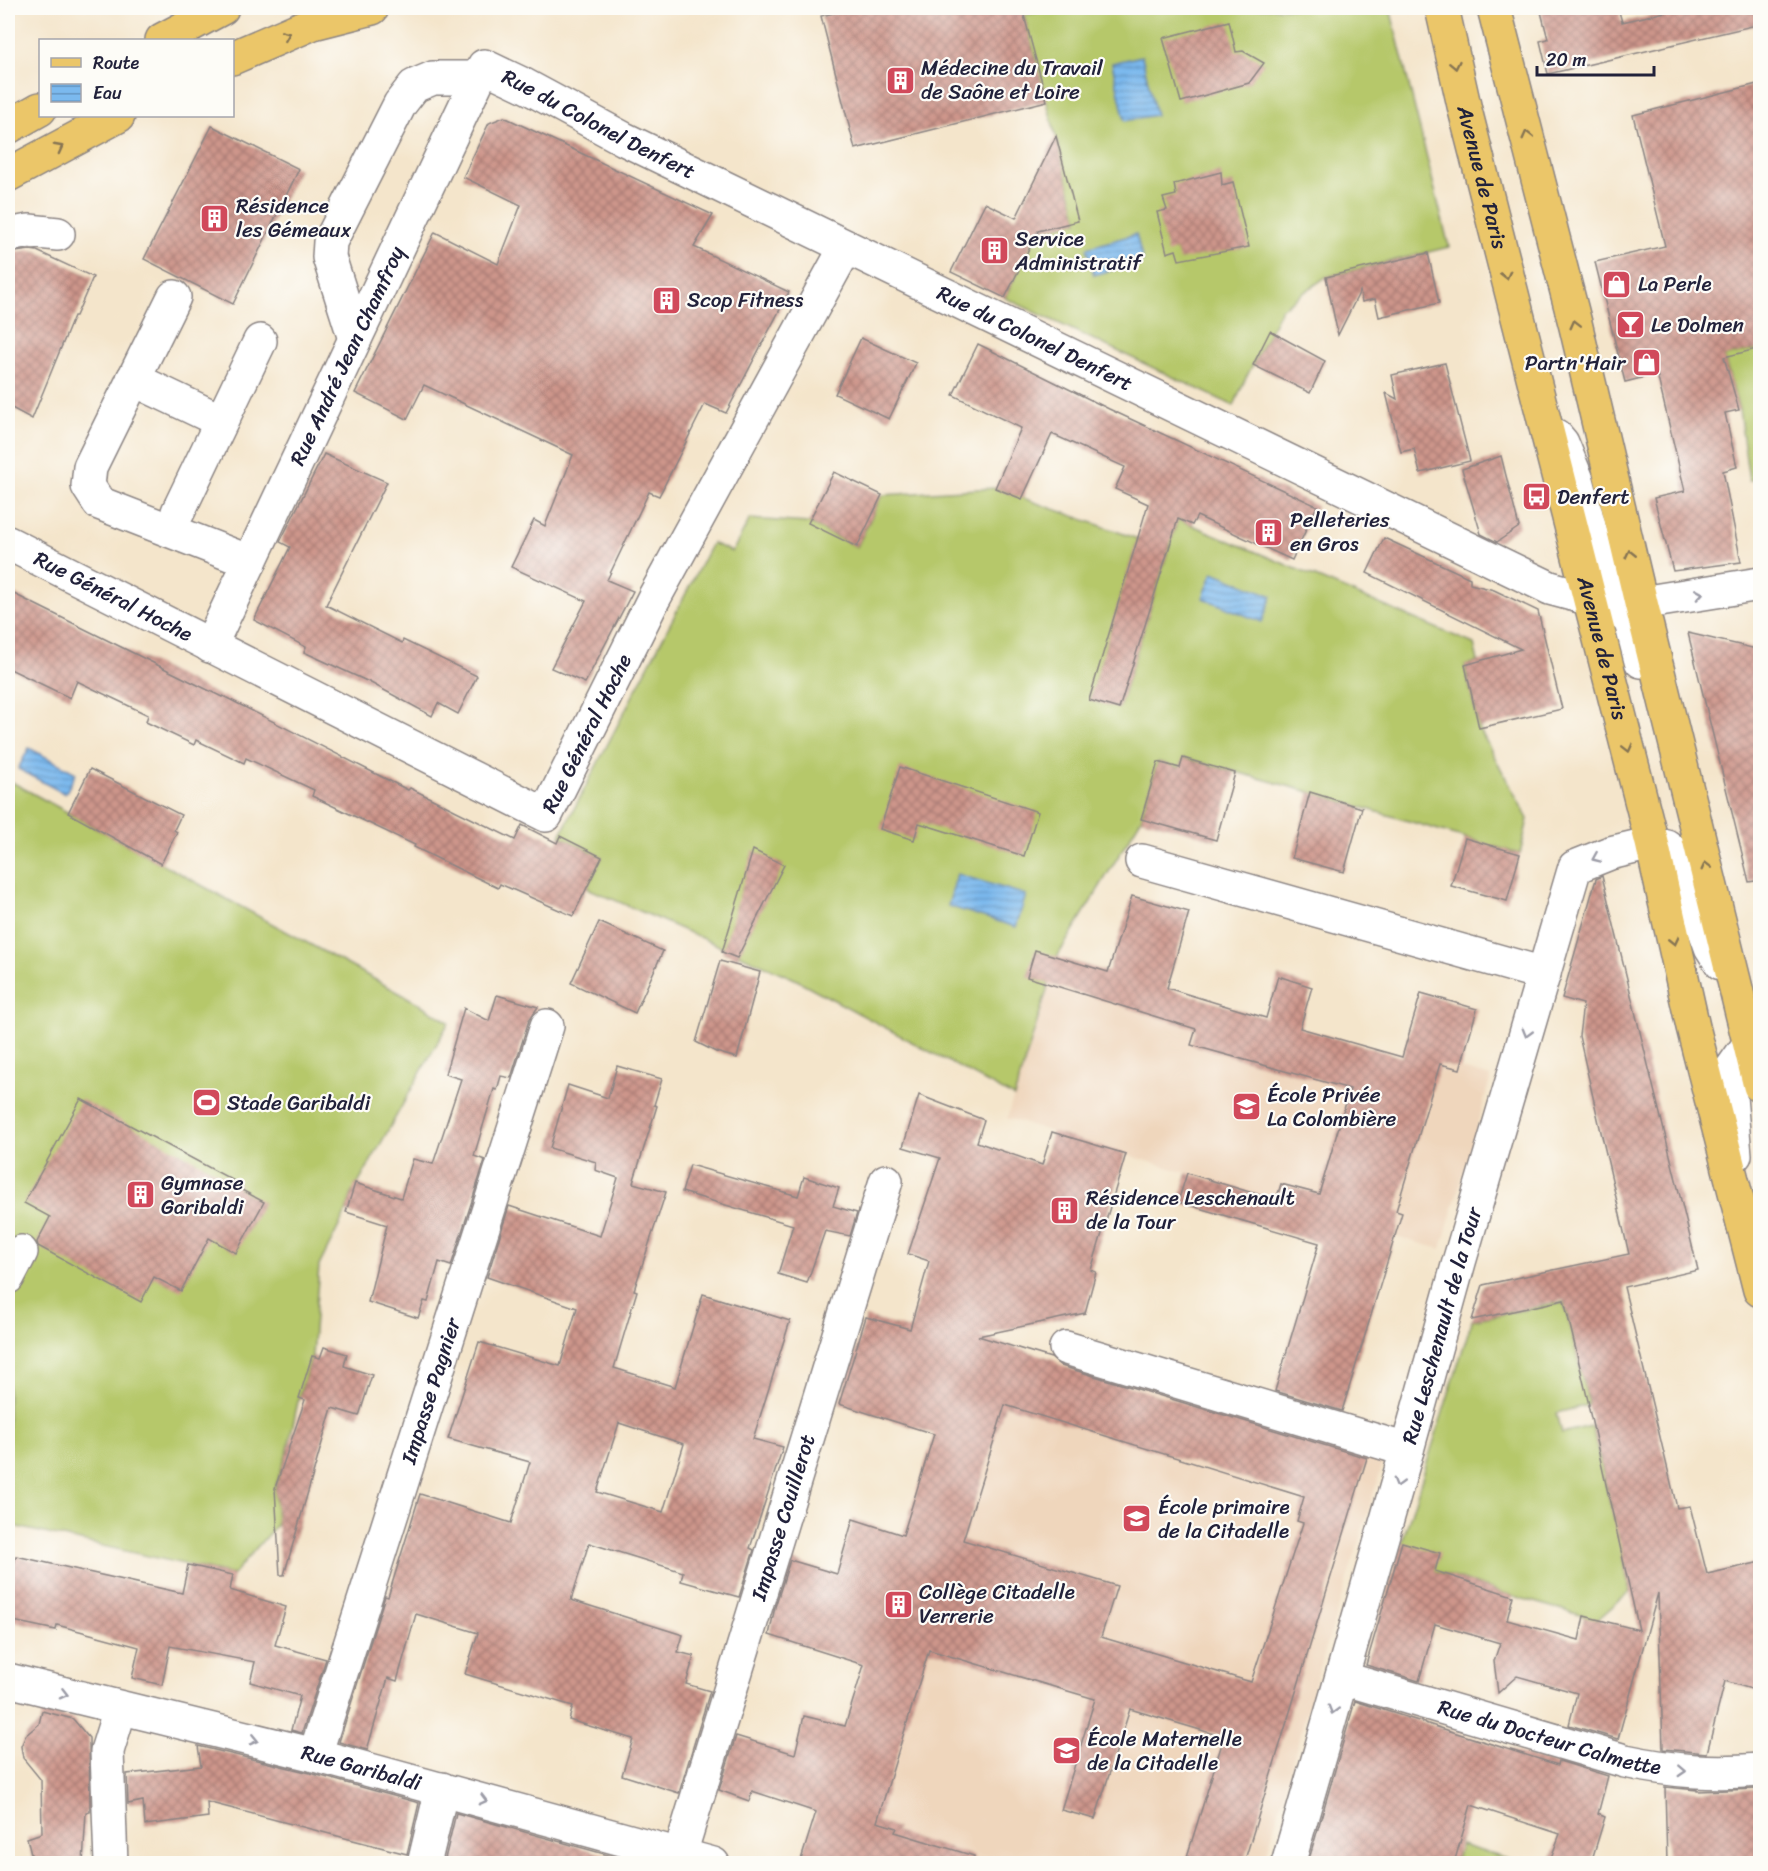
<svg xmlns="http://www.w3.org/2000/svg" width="1768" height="1871" viewBox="0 0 1768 1871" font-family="Sriracha,sans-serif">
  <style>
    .built { fill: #efd6bc }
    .garden { fill: #b6c86b; stroke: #6c7553; stroke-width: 1.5 }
    .water { fill: url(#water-rules); stroke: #4e6e94; stroke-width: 1.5 }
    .building { fill: url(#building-cross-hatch); fill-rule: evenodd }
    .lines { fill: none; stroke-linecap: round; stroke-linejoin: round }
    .minor-casing { stroke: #8b8483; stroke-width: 36 }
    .major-casing { stroke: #8b8483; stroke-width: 36 }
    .minor { stroke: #fff; stroke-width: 33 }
    .major { stroke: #ebc669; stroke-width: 33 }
    .oneway { stroke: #867452 }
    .oneway2 { stroke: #9c9ca7 }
    .labels { text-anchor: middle; stroke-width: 4.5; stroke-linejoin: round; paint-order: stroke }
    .poi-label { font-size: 21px; fill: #22223b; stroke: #fdfcf7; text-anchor: start }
    .street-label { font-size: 21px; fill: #22223b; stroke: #fdfcf7 }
  </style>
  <defs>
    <pattern id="water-rules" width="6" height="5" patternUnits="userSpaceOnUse" patternTransform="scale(1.5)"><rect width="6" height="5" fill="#7bb9ee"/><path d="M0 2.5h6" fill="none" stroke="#6496c2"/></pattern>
    <pattern id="building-cross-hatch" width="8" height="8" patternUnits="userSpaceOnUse" patternTransform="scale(1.5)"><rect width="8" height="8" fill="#ce968b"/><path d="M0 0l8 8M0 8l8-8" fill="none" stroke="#a77a73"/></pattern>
  </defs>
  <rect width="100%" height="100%" fill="#fdfcf7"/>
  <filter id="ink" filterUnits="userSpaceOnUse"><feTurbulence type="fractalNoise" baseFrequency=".0167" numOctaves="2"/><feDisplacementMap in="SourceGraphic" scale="12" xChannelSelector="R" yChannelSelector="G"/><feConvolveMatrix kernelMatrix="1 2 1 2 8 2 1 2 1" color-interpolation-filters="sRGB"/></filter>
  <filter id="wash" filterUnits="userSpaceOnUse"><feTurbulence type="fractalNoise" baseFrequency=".008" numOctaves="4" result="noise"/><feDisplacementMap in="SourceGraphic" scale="24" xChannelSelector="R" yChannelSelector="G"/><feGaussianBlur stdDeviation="1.35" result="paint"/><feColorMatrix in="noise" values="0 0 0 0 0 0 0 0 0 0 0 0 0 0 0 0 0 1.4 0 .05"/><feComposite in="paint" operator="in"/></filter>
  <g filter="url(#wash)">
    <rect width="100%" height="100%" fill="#f4e5cb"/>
    <g class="built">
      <path d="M1057,957l382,111 1,-5 51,14 -50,172 -52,-14 -382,-117z"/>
      <path d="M939,1324l445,136 -74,240 -46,163 -464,1 21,-61 126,-413z"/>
    </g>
    <g class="garden">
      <path d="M1054,8h336l59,239 -123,30 -45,32 -39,77 -8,20 -229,-108 33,-67 40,-10 -54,-206z"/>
      <path d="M1760,348v130l-11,2 -10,-70 -15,-53z"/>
      <path d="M995,488l143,51 -48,161 29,8 59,-189 296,125 4,17 -13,5 14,62 49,91 -8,35 -210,-62 -126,-34 -4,10 -22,-6 -17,57 -84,138 -43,140 -219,-118 -208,-91 15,-31 -42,-21 152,-293 20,9 18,-33 58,4 49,24 25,-52z"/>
      <path d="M8,780l410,223 31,19 -91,162 -5,6 -7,22 -27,54 -7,90 -13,41 -11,51 -13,40 2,36 -44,51 -225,-50z"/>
      <path d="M1564,1302l25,103 -33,8 5,20 31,-7 23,98 23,26 -16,5 8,36 -33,29 -84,-24 -78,-25 -33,-29 70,-222z"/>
      <path d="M1461,1845l59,18 -66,1z"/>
    </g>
    <g class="water">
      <path d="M1142,56l14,59 -31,6 -13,-58z"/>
      <path d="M1136,234l7,27 -49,14 -7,-27z"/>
      <path d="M1213,572l59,24 -10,26 -59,-24z"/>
      <path d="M29,748l47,25 -11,21 -47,-25z"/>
      <path d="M957,874l69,21 -10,32 -68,-21z"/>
    </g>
    <g id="blocks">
      <g class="building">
        <path d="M855,8h167l25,93 -192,48 -34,-133z"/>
        <path d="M1540,8h78l4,14 60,-14h79v16l-213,50 -8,-33 8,-2z"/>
        <path d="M1229,21l7,31 7,-1 21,12 -15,20 -68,19 -18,-64z"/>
        <path d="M1761,83v265l-37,9 15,53 -14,3 12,54 -14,4 18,91 -68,9 -19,-73 31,-7 -28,-117 -32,8 -30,-120 70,-16 -32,-131z"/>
        <path d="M504,117l209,98 -19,32 95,45 -63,121 -21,-9 -46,92 -10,-4 -42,88 26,11 -48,92 -34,-15 35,-67 -75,-34 23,-47 11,6 28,-71 -149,-70 -17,34 -52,-26 80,-161 63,32 23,-59 -58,-28 26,-54z"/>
        <path d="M212,126l87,43 -66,135 -89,-45z"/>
        <path d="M1056,136l22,85 -40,10 -33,67 -54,-26 34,-69 31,15z"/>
        <path d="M1221,172l1,13 11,-3 16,65 -70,13 -3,-10 -9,3 -10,-41 10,-2 -4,-12 13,-3 -2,-11z"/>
        <path d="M30,250l7,1 56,26 -17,39h-2l-42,103 -24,-13v-153z"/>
        <path d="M1428,253l11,50 -60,14 -4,-18 -13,3 -2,-11 -22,44 -12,-58z"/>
        <path d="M1270,331l55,30 -15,32 -57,-28z"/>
        <path d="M861,338l55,25 -27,56 -54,-25z"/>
        <path d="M978,344l131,65 208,97 -25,54 -95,-44 -5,9 -14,-6 -59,190 -30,-9 59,-196 -33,-15 10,-22 -73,-33 -30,65 -27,-11 26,-60 -68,-33z"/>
        <path d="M1445,363l25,98 -50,12 -6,-24 -13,3 -15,-59 11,6 -5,-24z"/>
        <path d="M324,454l63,28 -61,123 76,38 1,-3 74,36 -19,38 -20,-11 -6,13 -63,-34 -65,-30 2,-5 -52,-27 36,-73 -10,-5z"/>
        <path d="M1501,456l18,71 -22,15 -16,-8 -19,-65z"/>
        <path d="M834,472l48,23 -25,52 -49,-24z"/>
        <path d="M1384,538l86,40v6l24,6 44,21 24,98 -83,19 -14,-63 56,-16 -154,-76z"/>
        <path d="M8,591l214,106 1,-1 157,80 28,14 2,-2 105,52 7,-15 35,18 3,-7 42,21 -29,59 -73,-32 -2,4 -41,-20 -43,-21 1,-2 -103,-49 2,-6 -68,-32 -2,5 -48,-23 -2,5 -48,-23 2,-7 -71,-34 -7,17 -62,-30z"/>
        <path d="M1688,633l73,17v230l-12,2z"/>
        <path d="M1183,758l52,15 -19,67 -75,-21 17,-57 22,6z"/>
        <path d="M900,767l138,45 -14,44 -105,-33 -5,17 -34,-11z"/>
        <path d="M90,769l91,46 -7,15 3,2 -16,32 -93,-51z"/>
        <path d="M1310,792l52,16 -18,64 -52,-14z"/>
        <path d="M1465,838l55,16 -13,47 -56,-15z"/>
        <path d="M753,850l31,15 -47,93 -15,-6z"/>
        <path d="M1602,876l96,394 -74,17 53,221 13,-2 17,68 54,-12v130l-36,-11 -18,72 -44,-4 -5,-156 -40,146 -49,-14 8,-32 -60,-17 -19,17 -4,-32 6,-18 -65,-19 -16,57 -53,-16 36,-123 38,11 -5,18 78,25 -6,24 72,20 5,-24 55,14 -51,-225h1l-25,-105 -92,20 11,-35 146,-31 -50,-218 4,-32 -21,-6 34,-119z"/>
        <path d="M1132,896l57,16 -22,76 99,30 12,-42 34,11 -12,41 102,29 19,-64 56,16 -17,60 -20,-5 -44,147 6,2 -60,198 -67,-20 44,-148 -141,-41 9,-29 89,27 5,-16 38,10 31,-105 -159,-44 5,-16 -169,-52 8,-27 73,22z"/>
        <path d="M599,922l64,29 -28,62 -64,-30z"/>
        <path d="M720,961l40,11 -23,86 -21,-6 -20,-10z"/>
        <path d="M497,995l41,12 -9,13 -18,58 -10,-2 -4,14 -3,-1 -20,67 11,4 -34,106 -12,-4 -11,40 -4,-1 -6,17 -50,-16 19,-77 -41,-13 9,-29 46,15 12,-39 20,5 28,-85 -16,-5 19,-66 25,13z"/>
        <path d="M617,1066l45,13 -8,26 3,1 -24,77 33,9 -32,98 3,1 -23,77 61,19 28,-93 87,27 -37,118 30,8 -33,101 4,2 -15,47 -58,-16 2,-9 -94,-29 -18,57 112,35 -5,17 16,4 -8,28 24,7 -31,102 -57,-18 11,-36 -64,-19 4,-14 -108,-32 13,-41 -62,-19 -19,67 -9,-3 -21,72 -28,-8 46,-146 3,1 32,-103 91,29 19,-61 -82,-23 31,-97 81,24 17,-58 -90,-31 22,-71 91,30 18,-58 -23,-8 1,-8 -46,-14 18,-63 40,13zM619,1423l65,21 -21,68 -66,-20z"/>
        <path d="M919,1095l65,25 -7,22 65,23 10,-33 74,22 -35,116 5,2 -11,41 -107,23 73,22 10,8 306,92 -123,405h-59l39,-126 -94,-28 -35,110 -34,-9 34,-111 -166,-49 -52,172 20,6 -2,4 79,24 -1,7h-173l16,-51 -64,-21 -3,10 -30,-11 17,-54 59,18 9,-38 41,10 19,-61 -95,-30 6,-28 15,-47 47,14 16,-55 50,16 31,-101 -95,-30 27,-87 44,12 19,-68 -21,-7 32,-96 -37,-11zM1005,1405l299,92 -7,24 6,2 -52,159 -150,-45 16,-51 -154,-46z"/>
        <path d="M81,1099l159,85 -2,4 26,14 -28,51 -27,-15 -28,53 -27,-14 -13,25 -103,-56 -1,-4 13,-25 -26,-14z"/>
        <path d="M690,1165l108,31 6,-19 35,11 -6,18 24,7 -7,23 -25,-5 -18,52 -29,-9 15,-49 -111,-33z"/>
        <path d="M324,1347l23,7 -3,12 28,9 -13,41 -27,-8 -48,167h-4l-5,-87 30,-88 -6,-2 13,-42 8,2z"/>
        <path d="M16,1556l166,37 6,-28 45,10 -3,15 56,17 -11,38 51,14 -24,74 -11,-3 9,-34 -50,-14 5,-20 -85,-16 -8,39 -30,-7 7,-31 -82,-22 -1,5 -48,-10v-28z"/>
        <path d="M1355,1701l203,64 1,-4 49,15 -10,38 7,3 -14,46h-42l11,-29 -89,-29 -17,58h-146z"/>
        <path d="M42,1711l31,8 16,19 1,73 -4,1 -3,51h-50l-6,-25 15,-5 -1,-53 -18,-22 -2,-12 5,-11 13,-11z"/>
        <path d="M198,1746l112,27 109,30 -12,51 -200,-52 1,15 -63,8 -2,-24 -15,3 -1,-30 74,-8z"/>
        <path d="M1665,1787l32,3v1l64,-2v74h-94z"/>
        <path d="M456,1813l181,50h-193z"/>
      </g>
    </g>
  </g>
  <g filter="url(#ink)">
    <use href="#blocks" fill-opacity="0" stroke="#8b8483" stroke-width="1.5"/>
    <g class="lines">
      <defs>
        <g id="minor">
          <path d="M8,235l21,-4 29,3"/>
          <path d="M174,297l-84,170 -2,19 11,17 151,59"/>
          <path d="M355,339l-26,-82 1,-15 70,-138 14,-18 19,-8h45"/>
          <path d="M133,379l88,42"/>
          <path d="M1556,436l6,7 15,37 23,88 15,22 26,13 119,-19"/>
          <path d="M178,512l82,-171"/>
          <path id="s1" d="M8,543l538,272 108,-217 192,-351"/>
          <path id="s2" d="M210,646l274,-580 40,19 100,54 926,449 67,18 14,16 10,39"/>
          <path d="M1142,861l402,113"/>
          <path d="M1735,1155l-7,-81 22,-31 10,-3"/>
          <path d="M8,1277l13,-25"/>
          <path d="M1066,1348l341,102"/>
          <path id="s3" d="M1342,1678l283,83c47,10 87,13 135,9"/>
          <path id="s4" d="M8,1680l307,75 398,109"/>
          <path id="s5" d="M315,1755l232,-729"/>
          <path id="s6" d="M680,1854l206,-673"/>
          <path d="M111,1864l-4,-113 13,-42"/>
          <path d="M424,1864l18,-75"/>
          <path id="s7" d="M1288,1864l119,-414 52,-188 116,-395 35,-14 42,-10 14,3 12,9 33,92 10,16"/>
        </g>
        <g id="major">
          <path id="s8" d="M1442,8l23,102 187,733 41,184 67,263"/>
          <path d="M1494,8l82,319 65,276 119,483"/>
          <path d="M162,40l60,-32"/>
          <path d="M232,58l81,-35 59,-15"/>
          <path d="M8,127l32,-18"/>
          <path d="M8,175l110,-59"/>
        </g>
      </defs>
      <use href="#minor" class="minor-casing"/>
      <use href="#major" class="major-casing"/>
      <use href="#minor" class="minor"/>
      <use href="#major" class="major"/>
    </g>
    <defs><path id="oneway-chevron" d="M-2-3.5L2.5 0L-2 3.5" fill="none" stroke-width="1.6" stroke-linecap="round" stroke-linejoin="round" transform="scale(1.5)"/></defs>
    <g class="oneway">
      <use href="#oneway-chevron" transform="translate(286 35) rotate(-23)"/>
      <use href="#oneway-chevron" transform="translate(1455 65) rotate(78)"/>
      <use href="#oneway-chevron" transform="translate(1527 135) rotate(-104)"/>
      <use href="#oneway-chevron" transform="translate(59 148) rotate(-28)"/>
      <use href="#oneway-chevron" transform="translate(1506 275) rotate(76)"/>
      <use href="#oneway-chevron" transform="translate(1575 324) rotate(-104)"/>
      <use href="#oneway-chevron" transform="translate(1630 554) rotate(-103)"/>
      <use href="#oneway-chevron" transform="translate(1628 748) rotate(76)"/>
      <use href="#oneway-chevron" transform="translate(1706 866) rotate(-104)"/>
      <use href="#oneway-chevron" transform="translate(1674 941) rotate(77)"/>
    </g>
    <g class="oneway2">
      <use href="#oneway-chevron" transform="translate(1699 594) rotate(-9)"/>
      <use href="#oneway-chevron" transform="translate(1596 858) rotate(157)"/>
      <use href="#oneway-chevron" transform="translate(1527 1033) rotate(106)"/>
      <use href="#oneway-chevron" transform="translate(1398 1483) rotate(106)"/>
      <use href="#oneway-chevron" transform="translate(64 1694) rotate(14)"/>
      <use href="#oneway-chevron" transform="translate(1333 1710) rotate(106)"/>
      <use href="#oneway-chevron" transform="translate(254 1740) rotate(13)"/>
      <use href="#oneway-chevron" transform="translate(1682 1771) rotate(3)"/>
      <use href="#oneway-chevron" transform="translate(483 1800) rotate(15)"/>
    </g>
  </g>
  <defs>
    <symbol id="building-square" viewBox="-11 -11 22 22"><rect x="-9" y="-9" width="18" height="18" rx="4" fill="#d1495b" stroke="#fdfcf7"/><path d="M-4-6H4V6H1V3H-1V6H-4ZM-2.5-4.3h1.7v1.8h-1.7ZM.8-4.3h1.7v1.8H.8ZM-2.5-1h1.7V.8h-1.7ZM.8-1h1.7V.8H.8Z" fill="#fff"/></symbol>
    <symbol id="shop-square" viewBox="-11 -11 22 22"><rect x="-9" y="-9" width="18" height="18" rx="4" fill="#d1495b" stroke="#fdfcf7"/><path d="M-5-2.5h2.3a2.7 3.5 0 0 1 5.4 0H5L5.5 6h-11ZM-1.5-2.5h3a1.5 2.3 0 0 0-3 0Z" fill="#fff"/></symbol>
    <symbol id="bar-square" viewBox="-11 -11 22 22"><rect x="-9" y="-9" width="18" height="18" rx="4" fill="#d1495b" stroke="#fdfcf7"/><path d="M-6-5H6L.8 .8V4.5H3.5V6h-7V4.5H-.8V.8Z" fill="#fff"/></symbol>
    <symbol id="bus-square" viewBox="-11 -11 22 22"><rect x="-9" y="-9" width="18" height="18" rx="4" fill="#d1495b" stroke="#fdfcf7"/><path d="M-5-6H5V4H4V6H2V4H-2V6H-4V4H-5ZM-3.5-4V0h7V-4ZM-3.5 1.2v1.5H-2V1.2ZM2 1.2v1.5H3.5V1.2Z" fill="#fff"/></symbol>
    <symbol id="stadium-square" viewBox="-11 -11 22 22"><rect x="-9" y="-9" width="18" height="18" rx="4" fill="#d1495b" stroke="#fdfcf7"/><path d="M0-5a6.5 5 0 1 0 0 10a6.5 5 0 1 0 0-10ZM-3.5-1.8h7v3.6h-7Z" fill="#fff"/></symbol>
    <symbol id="school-square" viewBox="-11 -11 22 22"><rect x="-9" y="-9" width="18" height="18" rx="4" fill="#d1495b" stroke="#fdfcf7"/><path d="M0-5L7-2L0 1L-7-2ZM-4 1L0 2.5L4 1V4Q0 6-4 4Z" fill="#fff"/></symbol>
  </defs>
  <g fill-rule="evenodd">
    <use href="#building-square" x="884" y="64" width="33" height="33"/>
    <use href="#building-square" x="198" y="202" width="33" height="33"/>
    <use href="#building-square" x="978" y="234" width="33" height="33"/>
    <use href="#shop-square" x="1600" y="268" width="33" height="33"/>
    <use href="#building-square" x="650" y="284" width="33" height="33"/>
    <use href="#bar-square" x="1614" y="308" width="33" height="33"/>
    <use href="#shop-square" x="1630" y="346" width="33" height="33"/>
    <use href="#bus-square" x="1520" y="480" width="33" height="33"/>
    <use href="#building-square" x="1252" y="516" width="33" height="33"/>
    <use href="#stadium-square" x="190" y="1086" width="33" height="33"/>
    <use href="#school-square" x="1230" y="1090" width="33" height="33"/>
    <use href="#building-square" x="124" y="1178" width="33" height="33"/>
    <use href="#building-square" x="1048" y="1194" width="33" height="33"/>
    <use href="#school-square" x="1120" y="1502" width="33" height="33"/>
    <use href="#building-square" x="882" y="1588" width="33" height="33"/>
    <use href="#school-square" x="1050" y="1734" width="33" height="33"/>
  </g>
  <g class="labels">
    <g class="poi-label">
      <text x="921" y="75">Médecine du Travail<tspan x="921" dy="24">de Saône et Loire</tspan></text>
      <text x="236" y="213">Résidence<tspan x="236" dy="24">les Gémeaux</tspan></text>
      <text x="1015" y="246">Service<tspan x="1015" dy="24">Administratif</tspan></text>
      <text x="1638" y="291">La Perle</text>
      <text x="687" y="307">Scop Fitness</text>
      <text x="1651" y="332">Le Dolmen</text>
      <text x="1625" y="370" text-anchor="end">Partn'Hair</text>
      <text x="1557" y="504">Denfert</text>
      <text x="1290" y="527">Pelleteries<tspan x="1290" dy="24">en Gros</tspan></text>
      <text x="1267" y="1102">École Privée<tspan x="1267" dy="24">La Colombière</tspan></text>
      <text x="227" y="1110">Stade Garibaldi</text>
      <text x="161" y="1190">Gymnase<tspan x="161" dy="24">Garibaldi</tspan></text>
      <text x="1086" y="1205">Résidence Leschenault<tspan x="1086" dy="24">de la Tour</tspan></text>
      <text x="1158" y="1514">École primaire<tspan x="1158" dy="24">de la Citadelle</tspan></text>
      <text x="919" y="1599">Collège Citadelle<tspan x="919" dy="24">Verrerie</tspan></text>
      <text x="1087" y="1746">École Maternelle<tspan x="1087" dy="24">de la Citadelle</tspan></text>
    </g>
    <g class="street-label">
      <text dy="7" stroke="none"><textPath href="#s2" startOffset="770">Rue du Colonel Denfert</textPath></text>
      <text dy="7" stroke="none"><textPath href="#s8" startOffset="174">Avenue de Paris</textPath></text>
      <text dy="7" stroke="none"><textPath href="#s2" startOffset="1256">Rue du Colonel Denfert</textPath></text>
      <text dy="7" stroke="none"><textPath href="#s2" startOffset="321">Rue André Jean Chamfroy</textPath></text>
      <text dy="7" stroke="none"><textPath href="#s1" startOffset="118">Rue Général Hoche</textPath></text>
      <text dy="7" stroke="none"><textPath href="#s8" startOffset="660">Avenue de Paris</textPath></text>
      <text dy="7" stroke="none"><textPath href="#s1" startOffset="694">Rue Général Hoche</textPath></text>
      <text dy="7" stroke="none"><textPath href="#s7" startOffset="560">Rue Leschenault de la Tour</textPath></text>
      <text dy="7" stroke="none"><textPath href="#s5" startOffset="382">Impasse Pagnier</textPath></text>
      <text dy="7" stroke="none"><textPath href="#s6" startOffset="352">Impasse Couillerot</textPath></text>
      <text dy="7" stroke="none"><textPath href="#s3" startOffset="216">Rue du Docteur Calmette</textPath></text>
      <text dy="7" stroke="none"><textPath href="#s4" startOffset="364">Rue Garibaldi</textPath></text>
    </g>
  </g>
  <rect width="1768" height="1871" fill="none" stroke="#fdfcf7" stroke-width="30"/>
  <rect x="39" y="39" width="195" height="78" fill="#fdfcf7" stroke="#a5a5ac" stroke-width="1.5"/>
  <rect x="51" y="58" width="30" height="9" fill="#ebc669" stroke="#a5a5ac" stroke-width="1.5"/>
  <text x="93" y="69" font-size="18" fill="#22223b">Route</text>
  <rect x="51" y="84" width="30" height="18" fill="url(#water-rules)" stroke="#a5a5ac" stroke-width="1.5"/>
  <text x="93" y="99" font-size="18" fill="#22223b">Eau</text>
  <path d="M1537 66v9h117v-9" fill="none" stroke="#22223b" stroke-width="3"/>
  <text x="1546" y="66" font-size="18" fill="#22223b" stroke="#fdfcf7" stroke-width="4.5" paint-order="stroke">20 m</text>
</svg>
